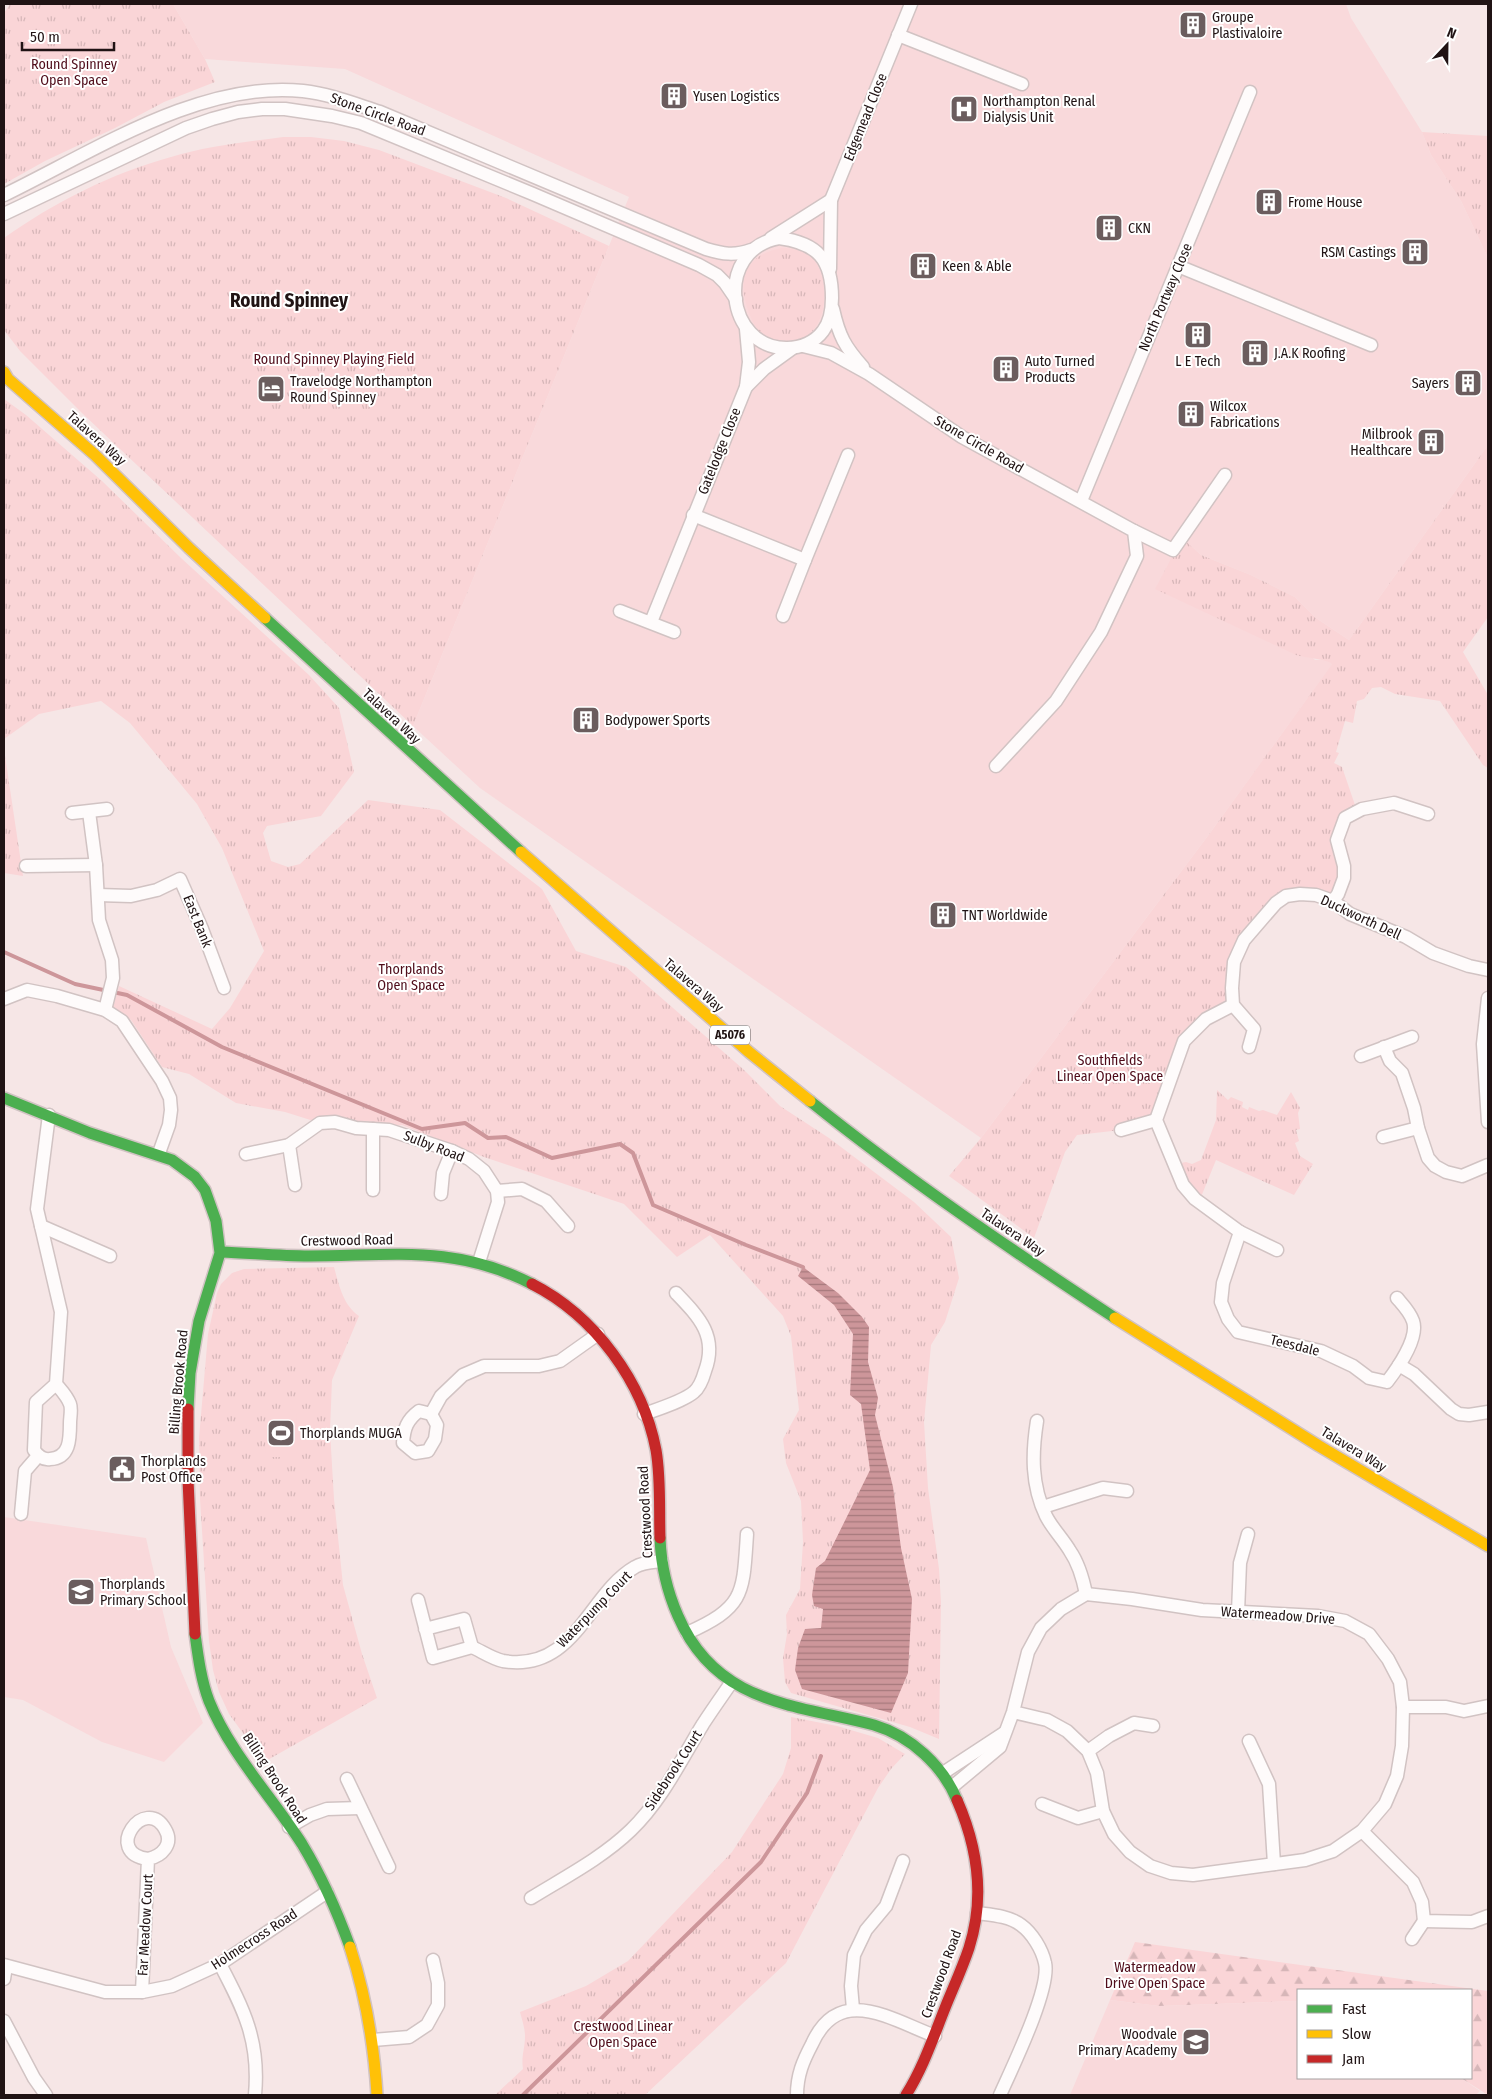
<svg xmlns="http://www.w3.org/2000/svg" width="1492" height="2099" viewBox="0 0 1492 2099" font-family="'Fira Sans Condensed',sans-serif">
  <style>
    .built { fill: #f9d9db }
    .grass { fill: url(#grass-tufts) }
    .forest { fill: url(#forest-firs) }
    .pitch { fill: #fad5d7 }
    .water { fill: url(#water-rules) }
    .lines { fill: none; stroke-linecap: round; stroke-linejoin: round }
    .stream { stroke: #cd969a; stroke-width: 4 }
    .street-casing { stroke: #d1c3c3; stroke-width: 15 }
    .fast-casing { stroke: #d1c3c3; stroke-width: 14 }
    .slow-casing { stroke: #d1c3c3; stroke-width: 14 }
    .jam-casing { stroke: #d1c3c3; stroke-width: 14 }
    .street { stroke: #fefbfb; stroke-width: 12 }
    .fast { stroke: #4caf50; stroke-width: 11 }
    .slow { stroke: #ffc107; stroke-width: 11 }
    .jam { stroke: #c62828; stroke-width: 11 }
    .labels { text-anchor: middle; stroke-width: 4; stroke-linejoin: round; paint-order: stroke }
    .shield { fill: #fff; stroke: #635a5a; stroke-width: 1 }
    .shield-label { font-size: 12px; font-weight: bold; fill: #201314 }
    .poi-label { font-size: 14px; fill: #201314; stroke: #fff; text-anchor: start }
    .park-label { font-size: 14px; fill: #4f0c1a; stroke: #fff }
    .street-label { font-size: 14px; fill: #201314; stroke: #fff }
    .district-label { font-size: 19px; font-weight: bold; fill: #201314; stroke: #fff }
  </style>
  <defs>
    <pattern id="grass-tufts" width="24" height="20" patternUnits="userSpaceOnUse" patternTransform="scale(1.25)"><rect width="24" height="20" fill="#fad5d7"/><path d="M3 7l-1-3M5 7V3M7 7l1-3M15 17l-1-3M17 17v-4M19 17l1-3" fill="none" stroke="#d6b6b8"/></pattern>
    <pattern id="forest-firs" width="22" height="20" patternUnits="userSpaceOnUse" patternTransform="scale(1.25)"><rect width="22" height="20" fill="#fad5d7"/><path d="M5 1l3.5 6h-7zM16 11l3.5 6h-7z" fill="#d6b6b8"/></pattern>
    <pattern id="water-rules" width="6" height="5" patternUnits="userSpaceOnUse" patternTransform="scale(1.25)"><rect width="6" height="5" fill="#cd969a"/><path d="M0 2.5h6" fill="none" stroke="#a6797c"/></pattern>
  </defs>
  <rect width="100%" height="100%" fill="#f6e6e6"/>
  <g class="built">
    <path d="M173,4h1173l5,14 71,114 9,23 30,46 27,57v187l-139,195 -33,-22 -21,-21 -44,-22 -50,-20 -19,-17 133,122h12l6,3 -123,170 -229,305 -501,-350 -67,-62 216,-529 -284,-128 -140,-10z"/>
    <path d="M4,1517l142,21 25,109 32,76 -39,39 -62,-20 -79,-42 -19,-3z"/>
    <path d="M1110,2000l49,6 138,-5 1,77h163l19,13 -4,4h-406z"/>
  </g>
  <g class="grass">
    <path d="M10,4h163l32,55 10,23 -51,20 -49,26 -70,33 -41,23v-171z"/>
    <path d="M1422,132l66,4v122l-27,-57 -30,-46z"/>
    <path d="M283,137h28l33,4 35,9 127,48 103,48 -196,480 -330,-312 -63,-63 -16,-21v-92c49,-35 108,-65 167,-81 36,-11 75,-15 112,-20z"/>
    <path d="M782,248c10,0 21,2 29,9 23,21 17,84 -22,85 -10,0 -20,-2 -28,-9 -13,-12 -23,-48 -14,-64 8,-13 22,-19 35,-21z"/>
    <path d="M4,399l22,16 76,66 79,77 128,117 30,33 15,64 -33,44 -54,10 -4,7 8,28 17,6 12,-3 68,-64 72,10 102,79 34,62 50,16 117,102 37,37 49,32 85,64 37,35 8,41 -14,44 -14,23 -7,77 4,66 11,81 2,33 -2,137 -29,-12 -119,-34 -6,-11 -2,-24 4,-24 -1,-19 14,-26 3,-47 -2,-41 -15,-38 -3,-24 16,-29 -8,-74 -8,-20 -73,-81 -33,22 -53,-53 -140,-47 -82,-32 -29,4 -53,-6 -35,-11 -49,-9 -47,-29 -27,-7 -31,-47 -18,-13 6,-21 93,43 18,-21 34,-57 -42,-103 -25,-44 -67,-81 -29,-22 -62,13 -35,25z"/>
    <path d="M1488,445v172l-25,35 25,43v73l-5,-3 -43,-64 -45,-7 -14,-7 -9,1 -8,11 -7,2 -4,22 -8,-2 -9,31 3,1 -5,10 8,4 13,38 -10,13 -6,33 -1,43 -52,2 -52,66 -1,43 -49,36 -28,79 -35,10 -44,5 -12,17 -31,86 -85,-62 32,-38 229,-305 122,-169c-5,-5 -27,-6 -36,-9l-141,-66 27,-51 19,17 50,20 44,22 21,21 33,22z"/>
    <path d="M4,749l19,127 -19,-3z"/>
    <path d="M1217,1090l11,10 3,-3 12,5 -1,5 6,3 1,-3 10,4 4,-1 14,5 14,-23 9,16 -2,5 2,16 -4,1 3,11 -4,2 5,13 13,8 -19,31 -78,-35 -15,37 -13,-14 -7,-20 5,-1 6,2 9,-4 15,-40z"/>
    <path d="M334,1267c5,18 9,38 25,49l-27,64 -2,51 4,68 9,86 19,69 15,44 -113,64 -35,-48 -10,-22 -6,-22 -4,-29 -9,-142 -1,-61 9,-104 9,-41 4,-9 11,-11 12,-4z"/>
    <path d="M791,1717l46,9 41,12 27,16 -14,15 -13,19 -92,175 -141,132h-150l28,-26c-2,-13 2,-20 2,-33 0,-8 -3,-16 -5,-24l66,-26 42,-25 104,-109 51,-78 8,-26z"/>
  </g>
  <path class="forest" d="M1135,1942l353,49v104l-27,-17h10v-88h-173v11l-139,5 -49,-6z"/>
  <path class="pitch" d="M266,1409l31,1 -1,47h-31z"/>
  <path class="water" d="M803,1267l35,26 24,24 7,10 -1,35 10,36 -3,17 18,72 8,61 11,51 -4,74 -17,40 -89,-24 -7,-19 3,-22 7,-19 16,-1 2,-19 -9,-3 -2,-11 4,-27 9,-7 45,-91 -9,-66 -11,-9 3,-61 -19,-29 -36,-29z"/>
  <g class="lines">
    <g class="stream">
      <path d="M4,952l71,32 52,11 95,52 200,82 43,-6 23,15 18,-1 46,21 68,-14 13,9 20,52 93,40 57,22"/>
      <path d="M523,2095l238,-233 46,-69 14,-37"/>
    </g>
    <defs>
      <g id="street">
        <path d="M898,35l124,49"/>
        <path d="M4,195c89,-43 197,-115 299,-104 27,3 52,13 77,21l326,137c17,5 28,7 45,1"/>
        <path d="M4,214l182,-86 26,-9 26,-7 24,-3h23l47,7 29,7 172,71 166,71 18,10 8,8 11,16"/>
        <path d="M771,238l60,-38"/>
        <path d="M779,238c39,5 53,22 53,60 0,11 -2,24 -9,33 -8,11 -22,17 -36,17 -61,1 -74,-98 -8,-110z"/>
        <path d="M1178,266l193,79"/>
        <path d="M830,269l1,-69 80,-196"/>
        <path d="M833,309c6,27 12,38 30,58"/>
        <path d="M803,346l28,7 38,21 93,63 172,94 3,25 -36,76 -45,69 -60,65"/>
        <path d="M746,387l18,-18 29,-21"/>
        <path d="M1081,501l169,-409"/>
        <path d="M693,515l112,45 -22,56"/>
        <path d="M1134,531l39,19 52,-75"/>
        <path d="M805,560l43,-105"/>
        <path d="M620,611l54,21"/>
        <path d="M651,622l95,-235 3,-25 -3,-33"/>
        <path d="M89,812l7,53 3,55 13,40 1,18 -8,32"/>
        <path d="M72,813l35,-4"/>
        <path d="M26,866l70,-1"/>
        <path d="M98,895l33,1 26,-6 23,-11 22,50 22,59"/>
        <path d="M1333,901l5,-7 6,-16v-12l-7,-26 8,-22 17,-9 32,-6 34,11"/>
        <path d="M1488,998l-5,46 5,78"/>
        <path d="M4,999l23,-9 30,6 48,14 17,11 40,60 8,17 1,12 -2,15 -10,28"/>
        <path d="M1233,1005l-27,14 -22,22 -28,79 27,65 12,14 45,33 -17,51 -2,19 7,17 10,13 83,19 32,15 16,12 18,4c10,-13 32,-44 26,-61 -3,-9 -10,-16 -16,-23"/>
        <path d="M1249,1047l5,-18 -21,-24 -1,-17 2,-26 10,-22 32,-37 10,-7 14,-2 16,1 17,6 17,13 56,23 27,16 36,13 19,4"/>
        <path d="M1384,1047l6,14 12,12 12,35 4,20 10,30 7,8 11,6 16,4 26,-11"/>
        <path d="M1361,1056l51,-19"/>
        <path d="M49,1115l-12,94 24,103 -5,72 -20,18 -2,48c4,6 9,10 16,9 20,-1 20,-20 20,-36 0,-6 2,-14 0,-19 -3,-8 -9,-14 -14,-20"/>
        <path d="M1121,1130l35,-10"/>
        <path d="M1383,1137l35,-9"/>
        <path d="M289,1145l6,40"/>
        <path d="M246,1154l43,-9 31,-22 15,-1 21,6 33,2 63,21 17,8 15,12 13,20 1,11 -19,60"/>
        <path d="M373,1190v-61"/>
        <path d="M497,1191l25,-2 24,12 22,25"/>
        <path d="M441,1194l2,-21 9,-22"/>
        <path d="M41,1226l69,30"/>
        <path d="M1240,1232l37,18"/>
        <path d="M1399,1365l15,9 37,35 8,5 10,1 19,-3"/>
        <path d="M419,1411l12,3 6,11 -2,14 -7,12 -13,2 -12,-10c1,-15 4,-23 16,-32z"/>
        <path d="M431,1414l10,-18 22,-21 21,-9h55l21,-5 38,-27"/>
        <path d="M644,1414c14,-5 40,-13 50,-22 6,-5 9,-14 11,-21 13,-35 -6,-54 -29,-78"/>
        <path d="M1037,1421c-5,32 -6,64 9,95 6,12 17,23 24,35 9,13 13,28 16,43"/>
        <path d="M1043,1507l60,-19 24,3"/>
        <path d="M21,1514l4,-43 13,-15"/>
        <path d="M418,1600l15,58 39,-11 -8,-28 -39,10"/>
        <path d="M1238,1612l2,-49 8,-29"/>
        <path d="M687,1633c58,-26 56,-39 60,-99"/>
        <path d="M472,1647c9,4 21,12 31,14 72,12 85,-67 132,-94 8,-5 18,-5 27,-6"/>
        <path d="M1403,1707h43l18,4 24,-5"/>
        <path d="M1249,1741l20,43 5,80"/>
        <path d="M1088,1751l21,-15 25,-13 19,3"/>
        <path d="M943,1773l61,-40"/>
        <path d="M347,1779l42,88"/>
        <path d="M952,1787l48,-40 13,-35 15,-60 13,-24 20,-19 25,-15 46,5 70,11 116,6 27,5 24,13 19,25 12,23 3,25 -1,39 -5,30 -12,28 -23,27 -29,20 -28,9 -112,15 -22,-2 -21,-7 -20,-14 -16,-18 -11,-23 -6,-38 -9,-22 -21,-20 -20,-11 -34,-8"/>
        <path d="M1042,1804l36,14 25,-7"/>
        <path d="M289,1827l21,-12 17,-6 33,-1"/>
        <path d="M1362,1831l51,51 9,20 2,19 48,1 16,-6"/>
        <path d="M531,1898c34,-21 71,-40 100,-68 31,-30 50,-70 72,-106 9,-14 19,-28 28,-41"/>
        <path d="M977,1913c15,2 32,3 44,12 11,8 21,24 24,38 6,25 -33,105 -45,132"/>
        <path d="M1412,1939l12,-18"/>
        <path d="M220,1964c24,46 40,77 35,131"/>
        <path d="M4,1965l101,27h37l30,-6 48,-22 107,-72"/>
        <path d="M4,1979l2,-13"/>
        <path d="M142,1992l6,-133c-46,-6 -3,-65 17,-30 9,15 -3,27 -17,30"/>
        <path d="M853,2009l-2,-23 3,-31 12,-25 20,-24 17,-45"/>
        <path d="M4,2021l30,57 12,17"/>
        <path d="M373,2040l36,-3 18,-12 11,-20v-22l-5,-23"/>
        <path d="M797,2095c0,-20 6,-34 15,-51 27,-60 78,-25 123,-8"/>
      </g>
      <g id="fast">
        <path d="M265,618l256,234"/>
        <path d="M4,1098l86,35 82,27 23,17 10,13 11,31 4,32 -21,68 -9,52 -2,36"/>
        <path d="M810,1101c97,78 200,148 305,217"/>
        <path d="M221,1252c29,1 58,4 88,4 83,0 145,-12 223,28"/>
        <path d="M660,1538c1,27 7,53 18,78 38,88 115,88 196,109 37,11 69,41 83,75"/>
        <path d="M195,1634c3,22 6,46 14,67 21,52 63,96 93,143 20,33 35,67 48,103"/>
      </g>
      <g id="slow">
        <path d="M4,372l4,7 87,76 94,93 76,70"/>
        <path d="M521,852l228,200 61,49"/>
        <path d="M1115,1318l204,128 169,100"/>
        <path d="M350,1947c16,49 24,97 27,148"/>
      </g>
      <g id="jam">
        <path d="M532,1284c63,32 111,98 124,166 5,29 3,59 4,88"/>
        <path d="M188,1409v71l7,154"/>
        <path d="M906,2095c17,-27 27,-57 39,-87 8,-20 17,-39 24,-60 16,-50 9,-100 -12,-148"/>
      </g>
    </defs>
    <use href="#street" class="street-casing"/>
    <use href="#fast" class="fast-casing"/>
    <use href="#slow" class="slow-casing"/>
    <use href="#jam" class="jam-casing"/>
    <use href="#street" class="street"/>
    <use href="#fast" class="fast"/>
    <use href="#slow" class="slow"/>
    <use href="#jam" class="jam"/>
  </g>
  <defs>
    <symbol id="building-square" viewBox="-11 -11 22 22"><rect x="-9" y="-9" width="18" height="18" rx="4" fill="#6b5d5e" stroke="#fff"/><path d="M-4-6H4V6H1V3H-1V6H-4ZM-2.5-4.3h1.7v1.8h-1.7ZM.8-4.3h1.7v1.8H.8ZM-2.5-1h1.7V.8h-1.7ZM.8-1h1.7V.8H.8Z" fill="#fff"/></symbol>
    <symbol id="hospital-square" viewBox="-11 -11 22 22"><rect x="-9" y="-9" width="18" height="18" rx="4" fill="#6b5d5e" stroke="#fff"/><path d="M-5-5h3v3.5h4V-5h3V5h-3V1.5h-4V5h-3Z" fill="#fff"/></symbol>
    <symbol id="hotel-square" viewBox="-11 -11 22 22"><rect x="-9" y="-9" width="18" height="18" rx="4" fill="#6b5d5e" stroke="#fff"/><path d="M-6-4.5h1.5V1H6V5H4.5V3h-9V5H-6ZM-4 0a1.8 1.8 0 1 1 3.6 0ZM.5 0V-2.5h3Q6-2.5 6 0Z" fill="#fff"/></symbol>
    <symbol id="stadium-square" viewBox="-11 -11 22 22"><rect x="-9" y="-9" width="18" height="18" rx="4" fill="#6b5d5e" stroke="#fff"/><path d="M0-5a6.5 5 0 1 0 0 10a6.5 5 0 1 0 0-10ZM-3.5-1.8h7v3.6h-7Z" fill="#fff"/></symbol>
    <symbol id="civic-square" viewBox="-11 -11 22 22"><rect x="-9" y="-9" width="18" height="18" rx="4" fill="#6b5d5e" stroke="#fff"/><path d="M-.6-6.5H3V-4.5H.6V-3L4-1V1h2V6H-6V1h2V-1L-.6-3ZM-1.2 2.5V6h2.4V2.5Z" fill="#fff"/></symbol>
    <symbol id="school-square" viewBox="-11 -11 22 22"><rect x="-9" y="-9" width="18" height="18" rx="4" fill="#6b5d5e" stroke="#fff"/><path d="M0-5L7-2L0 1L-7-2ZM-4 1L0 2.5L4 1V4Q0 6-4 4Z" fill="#fff"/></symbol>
  </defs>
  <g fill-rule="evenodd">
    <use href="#building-square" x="1177" y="9" width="32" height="32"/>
    <use href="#building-square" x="658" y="80" width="32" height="32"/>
    <use href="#hospital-square" x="948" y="93" width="32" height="32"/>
    <use href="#building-square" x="1253" y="186" width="32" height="32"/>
    <use href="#building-square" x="1093" y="212" width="32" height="32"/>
    <use href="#building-square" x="1399" y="236" width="32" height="32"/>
    <use href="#building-square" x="907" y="250" width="32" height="32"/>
    <use href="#building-square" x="1182" y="319" width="32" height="32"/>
    <use href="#building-square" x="1239" y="337" width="32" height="32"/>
    <use href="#building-square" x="990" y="353" width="32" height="32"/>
    <use href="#building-square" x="1452" y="367" width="32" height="32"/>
    <use href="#hotel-square" x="255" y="373" width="32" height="32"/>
    <use href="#building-square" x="1175" y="398" width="32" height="32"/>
    <use href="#building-square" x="1415" y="426" width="32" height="32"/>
    <use href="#building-square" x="570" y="704" width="32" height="32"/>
    <use href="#building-square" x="927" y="899" width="32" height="32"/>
    <use href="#stadium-square" x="265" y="1417" width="32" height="32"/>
    <use href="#civic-square" x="106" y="1453" width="32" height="32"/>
    <use href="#school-square" x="65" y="1576" width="32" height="32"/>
    <use href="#school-square" x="1180" y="2026" width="32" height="32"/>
  </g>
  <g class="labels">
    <rect class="shield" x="710" y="1025.5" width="40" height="19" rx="4"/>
    <g class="shield-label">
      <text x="730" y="1039">A5076</text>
    </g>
    <g class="poi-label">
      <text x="1212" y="22">Groupe<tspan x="1212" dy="16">Plastivaloire</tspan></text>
      <text x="693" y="101">Yusen Logistics</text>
      <text x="983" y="106">Northampton Renal<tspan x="983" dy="16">Dialysis Unit</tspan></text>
      <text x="1288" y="207">Frome House</text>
      <text x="1128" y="233">CKN</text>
      <text x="1396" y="257" text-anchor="end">RSM Castings</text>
      <text x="942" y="271">Keen &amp; Able</text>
      <text x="1274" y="358">J.A.K Roofing</text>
      <text x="1025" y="366">Auto Turned<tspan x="1025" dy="16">Products</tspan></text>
      <text x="1198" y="366" text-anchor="middle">L E Tech</text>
      <text x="290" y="386">Travelodge Northampton<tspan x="290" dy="16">Round Spinney</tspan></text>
      <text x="1449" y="388" text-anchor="end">Sayers</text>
      <text x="1210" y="411">Wilcox<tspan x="1210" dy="16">Fabrications</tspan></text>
      <text x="1412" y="439" text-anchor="end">Milbrook<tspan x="1412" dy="16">Healthcare</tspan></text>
      <text x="605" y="725">Bodypower Sports</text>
      <text x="962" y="920">TNT Worldwide</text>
      <text x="300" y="1438">Thorplands MUGA</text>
      <text x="141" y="1466">Thorplands<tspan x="141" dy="16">Post Office</tspan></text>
      <text x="100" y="1589">Thorplands<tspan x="100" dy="16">Primary School</tspan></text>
      <text x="1177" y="2039" text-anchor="end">Woodvale<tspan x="1177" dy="16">Primary Academy</tspan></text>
    </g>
    <g class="park-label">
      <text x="74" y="69">Round Spinney<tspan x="74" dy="16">Open Space</tspan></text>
      <text x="334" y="364">Round Spinney Playing Field</text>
      <text x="411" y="974">Thorplands<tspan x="411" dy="16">Open Space</tspan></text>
      <text x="1110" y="1065">Southfields<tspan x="1110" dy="16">Linear Open Space</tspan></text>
      <text x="1155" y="1972">Watermeadow<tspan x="1155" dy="16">Drive Open Space</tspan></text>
      <text x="623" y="2031">Crestwood Linear<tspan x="623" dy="16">Open Space</tspan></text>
    </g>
    <g class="street-label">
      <text transform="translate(378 114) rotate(20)" y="5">Stone Circle Road</text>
      <text transform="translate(865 117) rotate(-68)" y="5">Edgemead Close</text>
      <text transform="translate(1165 297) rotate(-67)" y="5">North Portway Close</text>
      <text transform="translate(97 438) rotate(42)" y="5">Talavera Way</text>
      <text transform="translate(979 444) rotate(30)" y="5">Stone Circle Road</text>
      <text transform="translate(719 451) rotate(-68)" y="5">Gatelodge Close</text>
      <text transform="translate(392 716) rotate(43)" y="5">Talavera Way</text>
      <text transform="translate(1361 917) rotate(25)" y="5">Duckworth Dell</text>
      <text transform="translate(198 921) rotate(68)" y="5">East Bank</text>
      <text transform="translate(694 985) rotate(41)" y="5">Talavera Way</text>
      <text transform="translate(434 1146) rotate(21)" y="5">Sulby Road</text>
      <text transform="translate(1013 1232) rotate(34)" y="5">Talavera Way</text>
      <text transform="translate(347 1240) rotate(-1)" y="5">Crestwood Road</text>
      <text transform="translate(1295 1345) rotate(14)" y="5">Teesdale</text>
      <text transform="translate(178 1382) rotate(-85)" y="5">Billing Brook Road</text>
      <text transform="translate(1354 1449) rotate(31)" y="5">Talavera Way</text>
      <text transform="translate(645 1512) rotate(-93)" y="5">Crestwood Road</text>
      <text transform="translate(594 1609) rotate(-46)" y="5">Waterpump Court</text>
      <text transform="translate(1278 1615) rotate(4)" y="5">Watermeadow Drive</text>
      <text transform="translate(673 1770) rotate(-57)" y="5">Sidebrook Court</text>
      <text transform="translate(275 1778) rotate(57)" y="5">Billing Brook Road</text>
      <text transform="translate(145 1925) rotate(-87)" y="5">Far Meadow Court</text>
      <text transform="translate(254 1939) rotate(-33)" y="5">Holmecross Road</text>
      <text transform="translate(941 1974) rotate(-70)" y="5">Crestwood Road</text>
    </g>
    <g class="district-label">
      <text x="289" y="307">Round Spinney</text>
    </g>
  </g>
  <rect width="1492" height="2099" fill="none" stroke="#201314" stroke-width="10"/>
  <rect x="1297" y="1989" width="175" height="90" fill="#ffffff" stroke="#a6a1a1"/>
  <rect x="1307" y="2005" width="25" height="8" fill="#4caf50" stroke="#a6a1a1"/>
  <text x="1342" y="2014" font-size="15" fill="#201314">Fast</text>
  <rect x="1307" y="2030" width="25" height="8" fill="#ffc107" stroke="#a6a1a1"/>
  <text x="1342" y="2039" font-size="15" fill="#201314">Slow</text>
  <rect x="1307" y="2055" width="25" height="8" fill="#c62828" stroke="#a6a1a1"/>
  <text x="1342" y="2064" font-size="15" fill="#201314">Jam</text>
  <g transform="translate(1447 45) rotate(22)" stroke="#ffffff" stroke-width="4" paint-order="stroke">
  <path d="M0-4L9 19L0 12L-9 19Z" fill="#201314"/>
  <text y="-8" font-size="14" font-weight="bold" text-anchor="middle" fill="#201314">N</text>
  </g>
  <path d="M22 42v8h92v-8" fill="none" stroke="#201314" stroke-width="2.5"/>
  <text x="30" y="42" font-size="15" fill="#201314" stroke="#ffffff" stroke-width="4" paint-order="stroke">50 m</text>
</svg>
